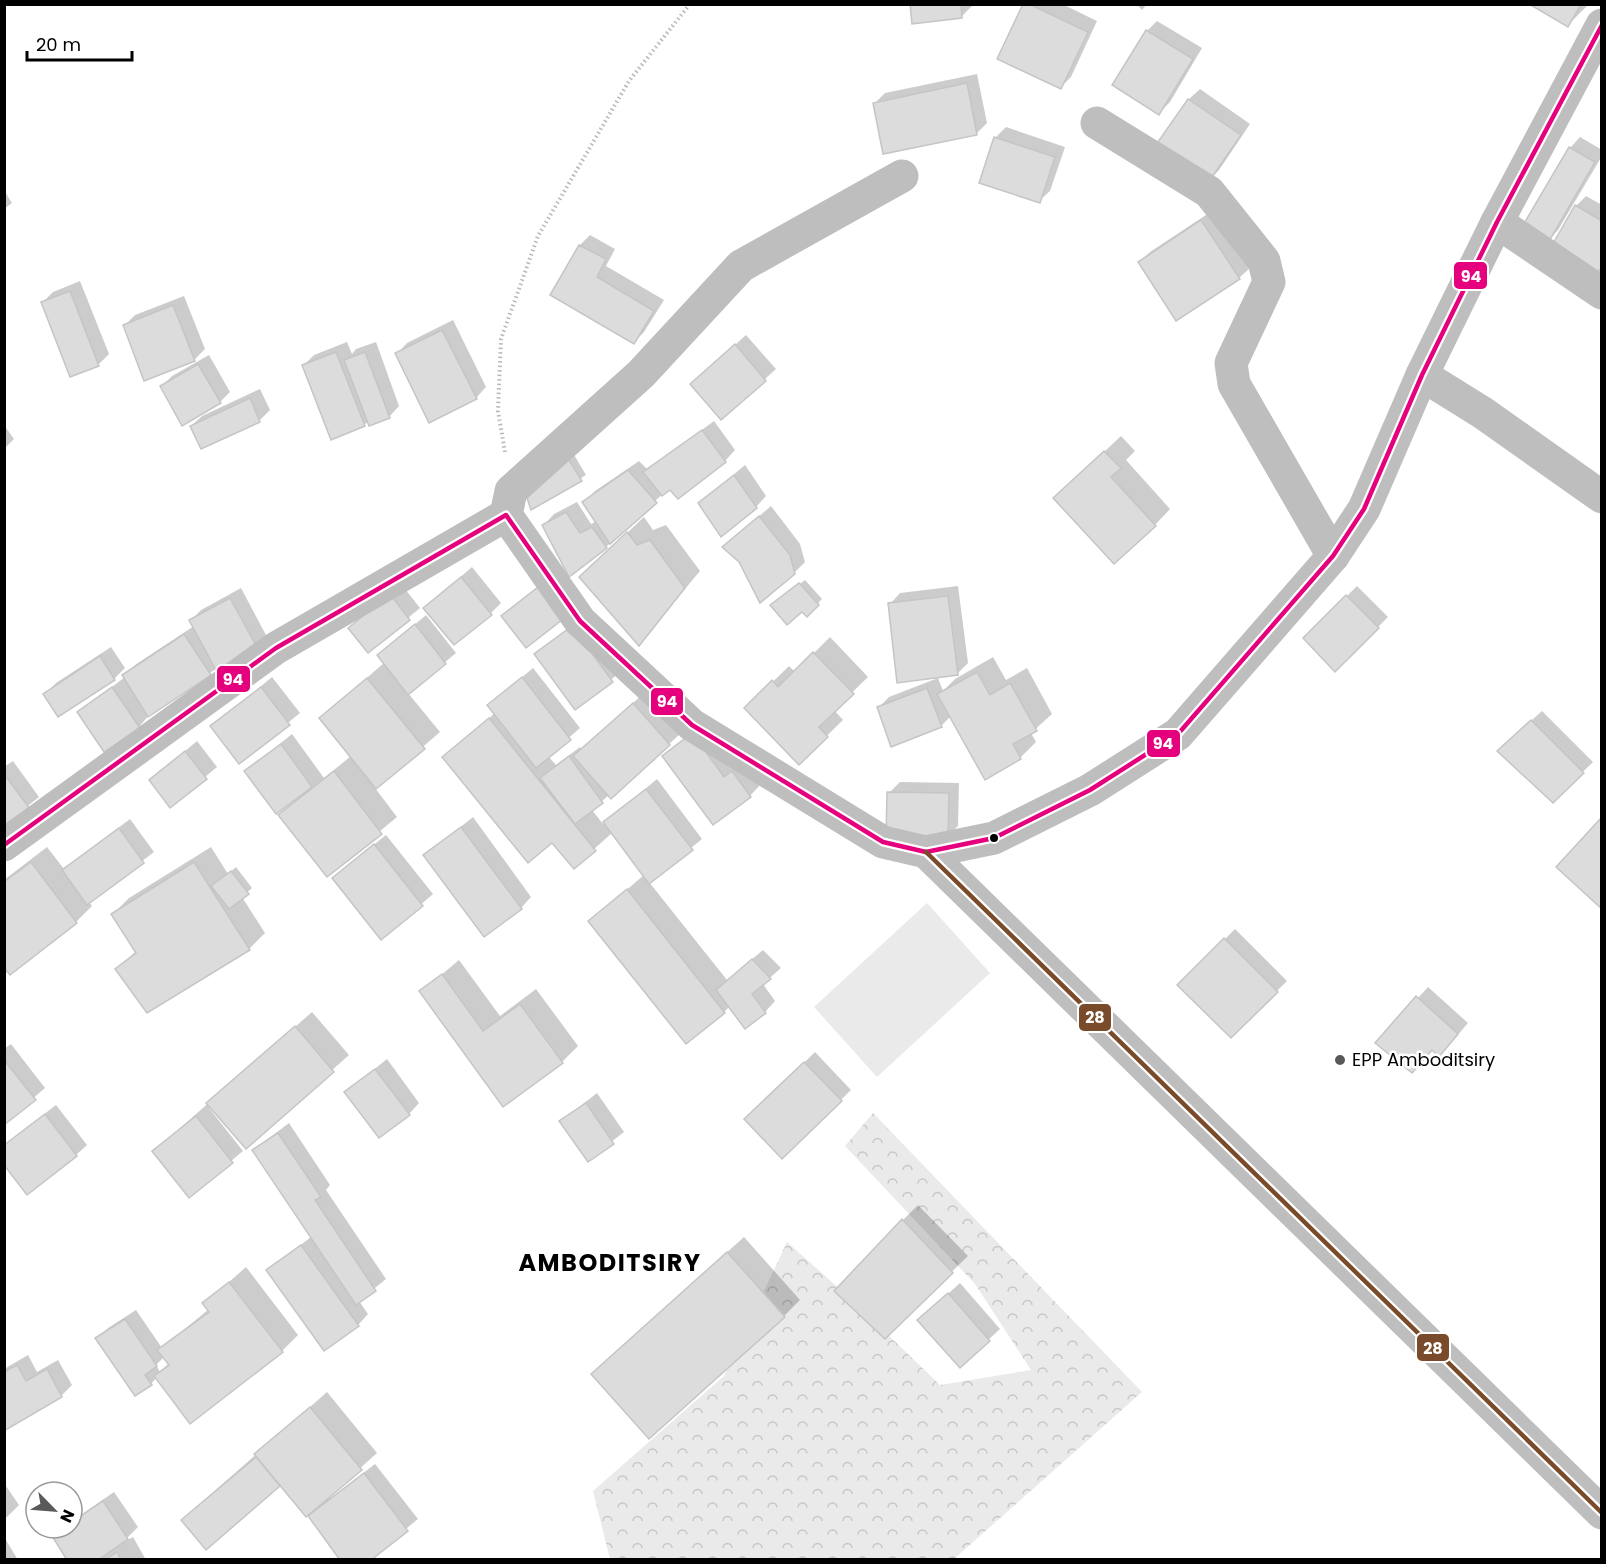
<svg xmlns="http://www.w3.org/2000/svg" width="1606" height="1564" viewBox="0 0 1606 1564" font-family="Poppins,sans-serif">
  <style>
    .forest { fill: url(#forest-crowns) }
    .garden { fill: #eaeaea }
    .shadow { fill: #0003; fill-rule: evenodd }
    .building { fill: #dcdcdc; stroke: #c5c5c5; stroke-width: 1.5 }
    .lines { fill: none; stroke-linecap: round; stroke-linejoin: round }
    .path { stroke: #b8b8b8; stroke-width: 4; stroke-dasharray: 1.5 3; stroke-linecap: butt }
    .minor { stroke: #bebebe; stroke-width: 33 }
    .bus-1-casing { stroke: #fff; stroke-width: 9 }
    .bus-2-casing { stroke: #fff; stroke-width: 9 }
    .bus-1 { stroke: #e5007d; stroke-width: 4.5 }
    .bus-2 { stroke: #7a4b2a; stroke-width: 4.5 }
    .bus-dot { fill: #000; stroke: #fff; stroke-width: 2 }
    .poi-dot { fill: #595959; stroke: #fff; stroke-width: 2 }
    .labels { text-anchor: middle; stroke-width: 5; stroke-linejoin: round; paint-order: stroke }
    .poi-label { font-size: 18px; fill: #000; stroke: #fff; text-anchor: start }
    .district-label { font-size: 24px; font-weight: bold; letter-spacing: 1.5px; fill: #000; stroke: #fff }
    .line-badge { stroke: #fff; stroke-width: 2 }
    .badge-label { font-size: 16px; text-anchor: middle; font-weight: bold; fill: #fff }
  </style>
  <defs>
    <pattern id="forest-crowns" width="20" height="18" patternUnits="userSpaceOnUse" patternTransform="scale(1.5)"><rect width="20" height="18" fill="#eaeaea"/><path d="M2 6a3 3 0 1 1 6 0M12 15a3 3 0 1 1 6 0" fill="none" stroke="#c7c7c7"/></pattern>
  </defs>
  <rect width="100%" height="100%" fill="#fff"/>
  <path class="forest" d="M873,1113l269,279 -188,167h-344l-17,-68 131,-115 63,-134 64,57 89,86 91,-15 -56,-86 -130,-138z"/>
  <path class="garden" d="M927,903l63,70 -113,104 -63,-70z"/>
  <g class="shadow">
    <path d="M912,4h60v2l-11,11z"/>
    <path d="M1024,4h38l35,17 -26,56 -10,10z"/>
    <path d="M1136,4h11l-5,6z"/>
    <path d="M1532,4h57l-21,21z"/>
    <path d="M1157,21l45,27 -32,54 -11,11 -12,-82z"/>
    <path d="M977,74l10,49 -11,11 -101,-31 10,-10z"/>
    <path d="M1200,89l50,35 -31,46 -11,11 -51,-35 32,-47z"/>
    <path d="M1006,127l59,20 -15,44 -11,10 -44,-63z"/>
    <path d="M1580,137l22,13v6l-44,74 -10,11 22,-93z"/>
    <path d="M4,190l8,13 -8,6z"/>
    <path d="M1586,196l16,9v64l-6,5 -22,-66z"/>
    <path d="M1212,211l38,57 -11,10 -99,-16 10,-10z"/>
    <path d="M590,235l25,14 -9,17 58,34 -20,32 -10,10 -82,-48 28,-49z"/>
    <path d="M80,281l29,73 -11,11 -55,-63 10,-10z"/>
    <path d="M184,296l21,53 -11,11 -69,-35 10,-10z"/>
    <path d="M453,320l33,67 -10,11 -79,-44 10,-11z"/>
    <path d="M746,335l30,34 -54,49 -19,-44z"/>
    <path d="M347,342l5,12 4,-5 20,-7 23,64 -10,11 -20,4 -5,4 -60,-60 10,-10z"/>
    <path d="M209,355l21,37 -10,10 -59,-15 11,-11z"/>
    <path d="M260,389l10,21 -11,11 -57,26 -11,-21 11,-10z"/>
    <path d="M714,421l21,29 -10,11 -55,26 -64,60 -62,-22 10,-11 23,-12 14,22 6,-3 -13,-19 11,-11 44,-30 9,9z"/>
    <path d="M4,425l10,14 -10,10z"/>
    <path d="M1121,436l14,15 -9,9 44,49 -15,16 -84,-42z"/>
    <path d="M573,453l13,22 -54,33z"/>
    <path d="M745,465l21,31 -10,11 -56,-4z"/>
    <path d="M771,506l29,38 5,18 -11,11 -54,-11 -16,-15z"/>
    <path d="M644,517l9,13 13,-5 34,46 -61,73 -42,-83z"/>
    <path d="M472,567l29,36 -10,10 -55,-15z"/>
    <path d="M805,580l17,19 -15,16 -30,-14z"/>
    <path d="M401,584l19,24 -52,43 -18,-23z"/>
    <path d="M958,586l10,77 -11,11 -67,-70 10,-11z"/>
    <path d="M1357,586l31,31 -53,53 -30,-32z"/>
    <path d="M241,588l26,49 -50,31 -68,47 -10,12 -60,-15 46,-35 10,-12 59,-39 -3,-6 10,-10z"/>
    <path d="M426,615l30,38 -48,40 32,39 -65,56 22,29 -70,58 -47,-60 14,-13 -48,-31 46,-37 32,44 27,-22 -30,-38 64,-56 -6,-7z"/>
    <path d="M584,616l39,54 -47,38 -40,-54z"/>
    <path d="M830,637l38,40 -34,33 9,10 -44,43 -53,-55 43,-42 6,6z"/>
    <path d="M111,647l14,21 -11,11 -55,36 -14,-21 11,-11z"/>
    <path d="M993,657l13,23 21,-12 25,46 -21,19 5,9 -16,16 -35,20 -34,-62 -10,10 -63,-18 11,-11 49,-19 5,13 12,-12z"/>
    <path d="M533,668l47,60 -32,28 8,9 24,-18 2,3 62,-57 36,41 -69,63 -2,-2 -17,15 11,14 54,-45 45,60 -53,43 78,98 36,-30 18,18 -18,16 12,17 -10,11 -35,-6 -6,6 -134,-91 54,-46 -32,-42 -38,34 -22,-26 -108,-84 51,-44 -6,-8z"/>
    <path d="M272,677l28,36 -60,49 -28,-35z"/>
    <path d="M1542,711l51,51 -40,39 -43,-61z"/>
    <path d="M704,724l56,61 -10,11 -86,-40z"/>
    <path d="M197,741l20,26 -47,39 -19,-26z"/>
    <path d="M13,761l26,36 -35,28v-58z"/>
    <path d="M900,782l59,1 -1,43 -10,10 -59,-43z"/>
    <path d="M473,817l58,80 -10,11 -96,-53z"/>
    <path d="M130,819l24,33 -65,50 3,4 -16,16 -72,43v-85l43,-33 17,22z"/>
    <path d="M386,835l47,59 -51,44 -37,-70z"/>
    <path d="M211,847l17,27 8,-7 16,21 -10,9 23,36 -16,16 -132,20 19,-18 -23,-37 16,-16z"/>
    <path d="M1235,929l52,52 -56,55 -52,-51z"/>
    <path d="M459,960l41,56 36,-27 42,57 -16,16 -59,43 -82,-113z"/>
    <path d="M1428,987l40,36 -19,22 -16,4 -56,-6z"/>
    <path d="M312,1012l37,43 -103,92 -35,-41 -2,2 34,43 -54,45 -35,-45z"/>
    <path d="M11,1044l34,44 -41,35v-74z"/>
    <path d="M815,1052l36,38 -69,67 -36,-38z"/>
    <path d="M387,1059l32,44 -10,11 -63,-22z"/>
    <path d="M597,1093l27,39 -36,28 -27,-39z"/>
    <path d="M56,1105l31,40 -11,10 -72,-10z"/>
    <path d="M289,1123l41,62 -4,5 60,89 -27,22 9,13 -10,11 -90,-55 43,-33 -58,-87z"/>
    <path d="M918,1205l50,51 -83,81 18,-117z"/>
    <path d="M744,1237l56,63 -16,16 -175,42z"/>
    <path d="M246,1267l52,68 -16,16 -125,26 -6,7 -54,-45 11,-11 28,-18 26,38 47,-39 -5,-5zM164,1357l5,6 -9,9 -4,-7z"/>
    <path d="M960,1283l40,46 -40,37 -30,-56z"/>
    <path d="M28,1355l9,17 21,-12 14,25 -11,11 -57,33v-60z"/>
    <path d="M327,1392l50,61 -48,43 2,2 44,-34 43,55 -50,41 -58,-44 9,-9 -2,-1 -37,-22 -74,63 -13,-37z"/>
    <path d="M4,1483l15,22 -15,15z"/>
    <path d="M114,1492l24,35 -16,16 11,-6 13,23h-77l-16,-23 9,-9h10v-7z"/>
    <path d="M6,1540l12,20h-14z"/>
  </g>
  <g class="building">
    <path d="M910,4h51l1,14 -50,6z"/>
    <path d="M1023,4h6l59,28 -27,57 -64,-30z"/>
    <path d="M1529,4h52l-13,23z"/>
    <path d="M1146,30l47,29 -34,56 -47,-30z"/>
    <path d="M967,83l10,52 -94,19 -10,-51z"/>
    <path d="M1188,99l53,36 -33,48 -53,-37z"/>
    <path d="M994,137l61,20 -15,46 -61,-20z"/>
    <path d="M1569,147l26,15 -47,81 -26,-16z"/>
    <path d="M1575,205l27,16v45l-6,10 -46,-27z"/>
    <path d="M1201,220l39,59 -64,42 -38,-59z"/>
    <path d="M579,245l27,14 -9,18 57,34 -20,33 -84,-49z"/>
    <path d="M70,291l29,75 -29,11 -29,-75z"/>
    <path d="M173,305l22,56 -51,20 -21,-56z"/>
    <path d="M442,330l35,69 -48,24 -34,-70z"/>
    <path d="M735,344l31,37 -45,39 -31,-36z"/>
    <path d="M336,352l29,74 -34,14 -29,-75z"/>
    <path d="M365,352l25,66 -21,8 -25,-66z"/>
    <path d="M198,364l23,39 -39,23 -22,-40z"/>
    <path d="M250,398l10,24 -59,27 -11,-23z"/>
    <path d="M702,430l24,32 -48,37 -8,-9 -8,6 -19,-24z"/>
    <path d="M1104,451l17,17 -10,9 45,49 -42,38 -61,-66z"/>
    <path d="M567,457l15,24 -51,29 -6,-18z"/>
    <path d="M628,470l29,33 -47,41 -28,-42z"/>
    <path d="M734,475l23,33 -36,29 -23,-34z"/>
    <path d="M566,512l14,21 12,-6 15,21 -38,29 -27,-52z"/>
    <path d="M759,516l31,39 5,19 -35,29 -21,-41 -17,-15z"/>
    <path d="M627,532l10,13 13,-5 35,48 -46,58 -60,-69z"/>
    <path d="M461,577l31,38 -38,30 -31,-37z"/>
    <path d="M799,583l20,22 -12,12 -5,-5 -15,13 -17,-20z"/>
    <path d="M538,587l25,32 -37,29 -25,-32z"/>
    <path d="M390,594l20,26 -42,33 -20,-25z"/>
    <path d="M1346,595l33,33 -44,44 -32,-34z"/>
    <path d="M948,596l10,79 -61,8 -9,-80z"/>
    <path d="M230,598l28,51 -41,23 -28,-52z"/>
    <path d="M415,624l31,40 -38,31 -31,-40z"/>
    <path d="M572,626l41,56 -38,28 -41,-56z"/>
    <path d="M184,634l27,41 -63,42 -26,-42z"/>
    <path d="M813,652l41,42 -35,33 9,10 -29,28 -55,-57 28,-28 6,7z"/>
    <path d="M100,656l15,24 -57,37 -15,-23z"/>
    <path d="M977,672l13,23 20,-12 27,48 -24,13 8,15 -36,21 -48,-86z"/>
    <path d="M522,677l49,63 -35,28 -49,-63z"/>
    <path d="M367,678l58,71 -49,40 -57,-71z"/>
    <path d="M112,687l28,41 -36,24 -27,-40z"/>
    <path d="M261,687l29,38 -51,39 -29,-38z"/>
    <path d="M927,688l15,39 -51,20 -14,-40z"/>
    <path d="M633,703l37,42 -59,54 -38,-43z"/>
    <path d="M489,718l107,133 -22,18 -22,-26 -24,20 -86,-106z"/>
    <path d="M1531,720l53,53 -31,30 -56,-52z"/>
    <path d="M692,733l32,44 8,-6 19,26 -38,28 -51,-69z"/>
    <path d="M281,744l31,43 -36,27 -32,-43z"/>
    <path d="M185,751l22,28 -37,29 -21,-28z"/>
    <path d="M569,756l34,47 -28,21 -35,-46z"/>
    <path d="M334,771l48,63 -55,43 -49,-62z"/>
    <path d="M4,774l26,35 -26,18z"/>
    <path d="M646,789l47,61 -44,34 -46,-62z"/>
    <path d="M887,792l62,1 -1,45 -62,-1z"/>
    <path d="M1602,817v92l-46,-42z"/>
    <path d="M461,827l61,82 -38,28 -61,-82z"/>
    <path d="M119,828l25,35 -57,42 -25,-35z"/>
    <path d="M374,844l49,62 -42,34 -49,-62z"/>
    <path d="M31,862l46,61 -67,52 -6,-7v-86z"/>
    <path d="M194,862l56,88 -103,63 -32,-44 21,-16 -25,-39z"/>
    <path d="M231,871l18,23 -20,15 -18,-23z"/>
    <path d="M627,889l98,124 -39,31 -98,-123z"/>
    <path d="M1224,938l54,54 -47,46 -54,-53z"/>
    <path d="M752,959l19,20 -19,15 14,19 -21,16 -29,-39z"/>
    <path d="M442,974l41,57 37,-27 43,59 -60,44 -84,-116z"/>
    <path d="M1416,996l42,38 -19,23 -7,-7 -20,23 -37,-30z"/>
    <path d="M295,1026l39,46 -88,77 -40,-46z"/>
    <path d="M4,1060l32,40 -32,25z"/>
    <path d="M804,1062l38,39 -60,58 -38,-40z"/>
    <path d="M375,1069l35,46 -31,23 -35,-46z"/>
    <path d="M586,1103l28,41 -26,18 -29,-41z"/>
    <path d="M45,1114l32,42 -50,39 -23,-30v-20z"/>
    <path d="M196,1116l37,47 -44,35 -37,-47z"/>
    <path d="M278,1133l43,64 -6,3 61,91 -20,14 -104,-155z"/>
    <path d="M902,1219l51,54 -68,66 -51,-48z"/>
    <path d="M301,1245l58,81 -35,25 -58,-81z"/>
    <path d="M727,1252l58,65 -136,122 -58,-65z"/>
    <path d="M229,1282l54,70 -93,72 -36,-48 15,-11 -12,-15 52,-38 -7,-9z"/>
    <path d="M948,1293l42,48 -30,27 -43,-48z"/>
    <path d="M125,1319l32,47 -12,9 7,10 -17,11 -40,-58z"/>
    <path d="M17,1365l9,16 21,-12 15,28 -58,34v-59z"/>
    <path d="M310,1407l52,63 -56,47 -52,-63z"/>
    <path d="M256,1457l24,29 -74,64 -25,-30z"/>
    <path d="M364,1473l44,58 -37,29h-31l-32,-44z"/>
    <path d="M103,1501l25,38 -30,21h-31l-15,-24 12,-8h8v-6z"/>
    <path d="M117,1552l4,8h-16z"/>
  </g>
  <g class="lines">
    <path class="path" d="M505,452l-7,-41 3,-72 37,-103 91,-155 61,-77"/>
    <g class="minor">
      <path d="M1097,123l112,69 55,69 5,21 -38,81 3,21 99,172"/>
      <path d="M902,176l-161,90 -100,108 -130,117 -5,24 74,106 112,104 191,117 43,10 68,-14 96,-48 88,-56 155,-178 31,-47 58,-134 75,-153 105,-197"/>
      <path d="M1497,222l105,71"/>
      <path d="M1422,375l61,38 119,84"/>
      <path d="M4,845l272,-197 230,-133"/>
      <path d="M926,852l676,661"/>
    </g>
    <defs>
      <path id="bus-1" d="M4,845l272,-197 230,-133 74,106 112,104 191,117 43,10 68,-14 96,-48 88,-56 155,-178 31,-47 58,-134 75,-153 105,-197"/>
      <path id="bus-2" d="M926,852l676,661"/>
    </defs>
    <use href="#bus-1" class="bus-1-casing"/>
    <use href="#bus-2" class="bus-2-casing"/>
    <use href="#bus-1" class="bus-1"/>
    <use href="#bus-2" class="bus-2"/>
  </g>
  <circle class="bus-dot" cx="994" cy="838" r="5"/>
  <circle class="poi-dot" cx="1340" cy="1060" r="6"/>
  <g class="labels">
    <g class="poi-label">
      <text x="1352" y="1066">EPP Amboditsiry</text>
    </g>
    <g class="district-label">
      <text x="610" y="1271">AMBODITSIRY</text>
    </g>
  </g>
  <g class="line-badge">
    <rect x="1453" y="261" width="35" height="29" rx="6" fill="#e5007d"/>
    <rect x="216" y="665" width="35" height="28" rx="6" fill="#e5007d"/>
    <rect x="650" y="687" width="34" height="29" rx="6" fill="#e5007d"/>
    <rect x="1146" y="729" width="35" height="29" rx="6" fill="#e5007d"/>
    <rect x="1078" y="1003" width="34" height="29" rx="6" fill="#7a4b2a"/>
    <rect x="1416" y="1333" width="34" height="29" rx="6" fill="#7a4b2a"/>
  </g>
  <g class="badge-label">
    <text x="1471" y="282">94</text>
    <text x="233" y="685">94</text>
    <text x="667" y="707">94</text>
    <text x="1163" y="749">94</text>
    <text x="1095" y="1023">28</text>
    <text x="1433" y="1354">28</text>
  </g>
  <rect width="1606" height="1564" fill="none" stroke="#000000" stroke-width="12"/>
  <g transform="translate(54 1510) rotate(115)"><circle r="28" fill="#ffffff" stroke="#999999" stroke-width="1.5"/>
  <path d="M0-4.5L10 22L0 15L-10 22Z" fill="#595959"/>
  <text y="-9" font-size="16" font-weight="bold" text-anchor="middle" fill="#000000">N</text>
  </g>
  <path d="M27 51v9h105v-9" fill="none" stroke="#000000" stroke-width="3"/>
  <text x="36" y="51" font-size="18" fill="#000000" stroke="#ffffff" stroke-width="4.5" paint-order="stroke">20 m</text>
</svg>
